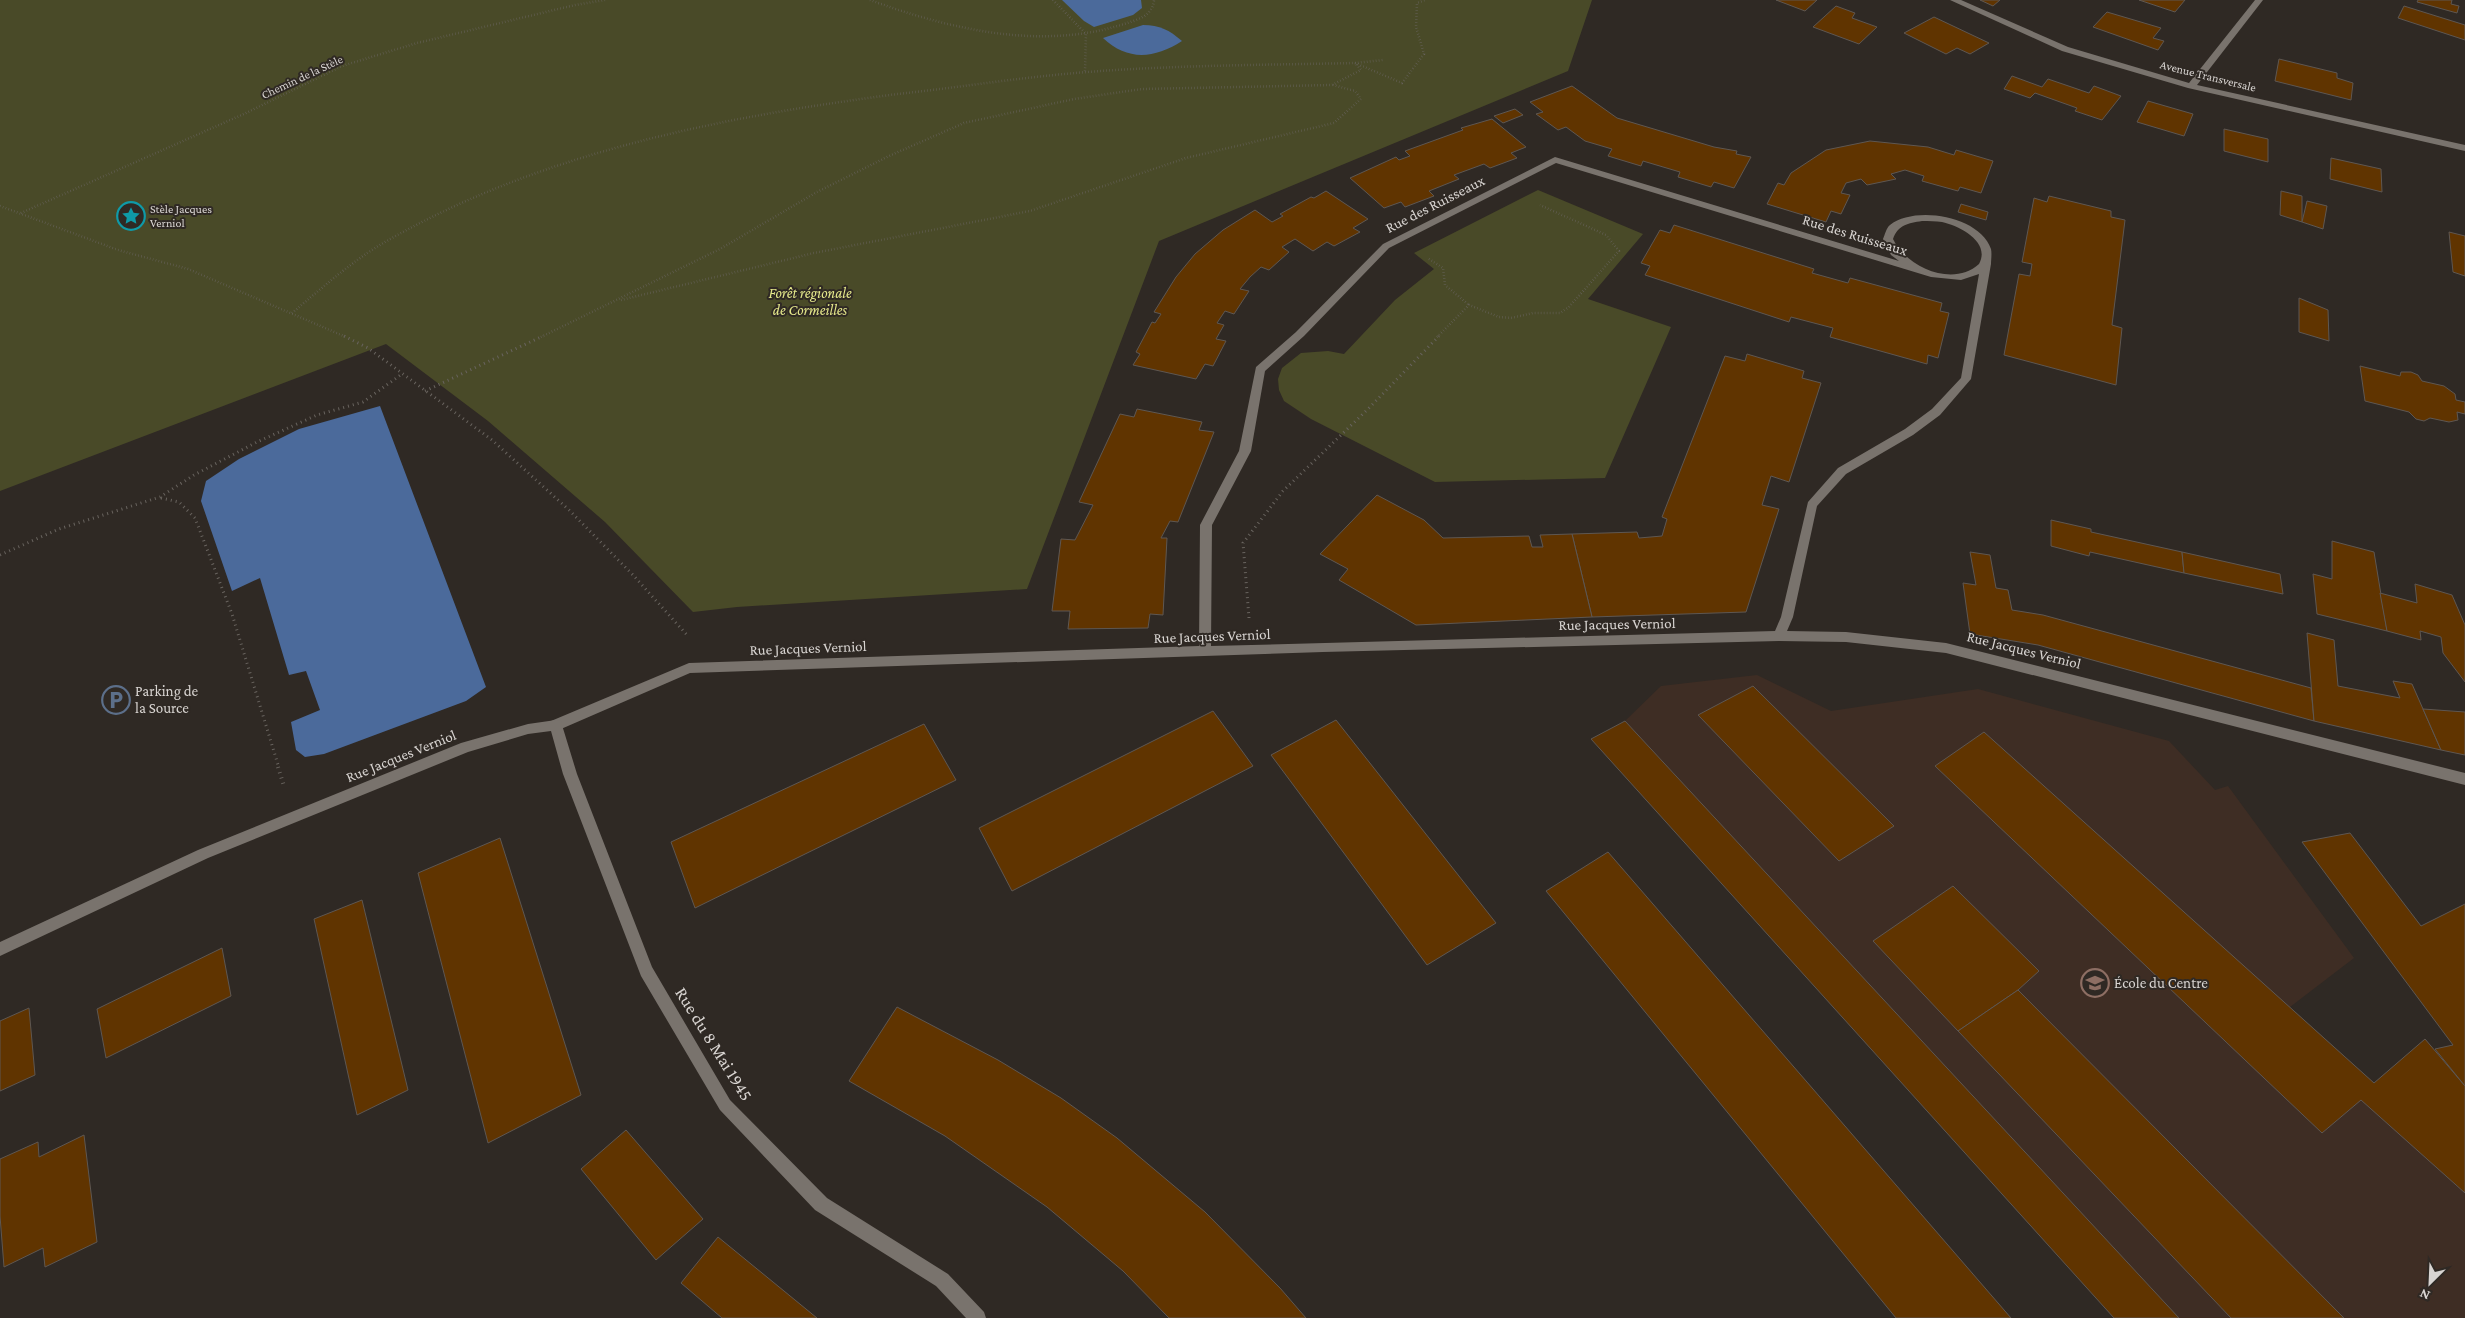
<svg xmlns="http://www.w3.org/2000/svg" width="2465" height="1318" viewBox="0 0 2465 1318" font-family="'Crimson Pro',serif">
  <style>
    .education { fill: #3e2d24 }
    .green { fill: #494a28 }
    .water { fill: #4b6a9b }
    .building { fill: #603400; stroke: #5e5752 }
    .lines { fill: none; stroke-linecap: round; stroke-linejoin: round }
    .path-far2 { stroke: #69645f; stroke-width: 2.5; stroke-dasharray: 0.5 2.5; stroke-linecap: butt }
    .path-far1 { stroke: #69645f; stroke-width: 3; stroke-dasharray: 1 4; stroke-linecap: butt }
    .path { stroke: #69645f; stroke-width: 4; stroke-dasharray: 1 4.5; stroke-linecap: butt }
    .street { fill: #79736d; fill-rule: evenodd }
    .secondary { fill: #79736d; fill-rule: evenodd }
    .labels { text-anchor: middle; stroke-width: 4; stroke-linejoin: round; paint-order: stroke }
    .far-street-label { font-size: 12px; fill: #d8d4d1; stroke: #2f2924 }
    .far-poi-label { font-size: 12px; fill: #d8d4d1; stroke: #2f2924; text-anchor: start }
    .street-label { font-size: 15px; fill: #d8d4d1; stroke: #2f2924 }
    .park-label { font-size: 15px; font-style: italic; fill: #e5e88b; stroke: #2f2924 }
    .poi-label { font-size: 15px; fill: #d8d4d1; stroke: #2f2924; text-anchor: start }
    .near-street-label { font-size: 18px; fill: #d8d4d1; stroke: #2f2924 }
  </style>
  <rect width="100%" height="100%" fill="#2f2924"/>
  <path class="education" d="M1757,675l74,36 147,-22 191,52 46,49 13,-4 126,172 -64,49 84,76 51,-44 40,47v232h-286l-554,-597 36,-35z"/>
  <g class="green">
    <path d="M0,0h1592l-24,71 -409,170 -132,348 -290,18 -44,5 -88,-90 -117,-101 -102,-77 -386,147z"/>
    <path d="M1538,190l105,44 -55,65 83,28 -66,151 -170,4 -124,-63 -27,-18 -5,-11 -1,-11 4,-11 19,-15 27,-2 16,3 51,-54 39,-31 -20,-16z"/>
  </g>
  <g class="water">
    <path d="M1062,0h79l1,8 -9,7 -39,12 -10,-6z"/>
    <path d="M1143,25c17,0 26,5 39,16 -28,18 -55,20 -79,-3z"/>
    <path d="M380,406l106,281 -20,14 -142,53 -19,3 -9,-7 -5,-28 29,-12 -14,-39 -17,4 -29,-97 -28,13 -31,-90 5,-20 33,-22 60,-30z"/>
  </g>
  <g class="building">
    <path d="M1776,0h41l-12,11z"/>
    <path d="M1980,0h20l-7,6z"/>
    <path d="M2139,0h46l-10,12z"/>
    <path d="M2418,0h34l-1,4 8,2 -2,7 -40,-11z"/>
    <path d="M1836,6l19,7 -3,5 25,9 -18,17 -46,-17z"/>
    <path d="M2404,6l61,19v15l-67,-22z"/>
    <path d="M2107,12l54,16 -8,10 11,3 -6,9 -65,-23z"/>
    <path d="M1934,17l55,26 -19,11 -13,-6 -11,6 -42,-21z"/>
    <path d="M2279,59l58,14v5l16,5 -2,17 -76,-19z"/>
    <path d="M2012,76l30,11 6,-8 41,14 5,-7 27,10 -19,24 -27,-9 2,-3 -42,-15 -5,5 -26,-9z"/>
    <path d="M1572,86l45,32 97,29 23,4 -1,3 15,3 -17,31 -20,-6 -3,5 -33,-10 2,-5 -37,-11 -2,5 -33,-10 4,-7 -27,-8 -19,-14 -8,3 -22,-16 7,-2 -13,-10z"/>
    <path d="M2148,101l45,13 -9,22 -47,-14z"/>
    <path d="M1515,109l8,6 -20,8 -9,-7z"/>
    <path d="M1492,119l34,28 -15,6 6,5 -27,10 -6,-4 -30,11 5,4 -30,12 5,5 -29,11 -4,-5 -17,6 -34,-30 46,-21 3,3 11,-4 -5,-5 58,-21 -2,-2z"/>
    <path d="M2224,129l44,10v23l-44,-11z"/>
    <path d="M1870,141l58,6 26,8 2,-5 37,11 -12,32 -21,-6 -2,4 -36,-10 2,-5 -19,-6 -14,4 5,5 -29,6 -6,-6 -15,4 -5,10 9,2 -9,19 -10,-3 -5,11 -59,-18 11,-21 6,2 7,-12 35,-23z"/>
    <path d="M2331,158l50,11 1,23 -52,-13z"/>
    <path d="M1326,191l42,28 -15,9 7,4 -26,14 -7,-4 -14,9 -18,-12 -13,8 7,5 -20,18 -8,-3 -11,10 -10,12 9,2 -15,23 -9,-3 -8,12 7,2 -8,14 10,2 -13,25 -8,-2 -9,15 -63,-14 7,-11 -4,-2 16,-30 3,1 6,-9 -7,-2 22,-35 19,-23 28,-24 32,-20 17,12 11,-6 -3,-2 31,-17 3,1z"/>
    <path d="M2281,191l21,5v26l-22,-7z"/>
    <path d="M2049,196l62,15v6l14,3 -13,105 10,3 -6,57 -112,-30 15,-81 11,2 2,-12 -10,-2 12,-64 13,4z"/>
    <path d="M2307,201l20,5 -4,23 -21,-7z"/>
    <path d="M1961,204l27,8 -2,8 -28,-8z"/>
    <path d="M1674,225l140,44 -2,4 36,10 2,-5 92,25 -2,8 9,2 -11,45 -10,-3 -1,9 -97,-27 3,-9 -42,-11 -2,5 -144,-47 5,-9 -9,-3 19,-33 10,3z"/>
    <path d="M2449,232l16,4v40l-12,-4z"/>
    <path d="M2299,298l29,12 1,31 -30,-9z"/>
    <path d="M1747,354l57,17 -2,7 19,5 -32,99 -18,-6 -9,29 17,4 -33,103 -154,5 -20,-83 65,-2 2,6 23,-2 5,-17 -5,-2 63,-161 20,5z"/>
    <path d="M2360,366l40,10 1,-4h10l7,3 4,6 22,5 11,8 1,6 9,2v12l-8,-2 1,8 -9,2 -19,-4 -6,3 -8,-2 -7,-7 -44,-11z"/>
    <path d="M1137,409l65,13 -3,8 15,2 -36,90 -8,-1 -9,17h6l-4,77 -13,-1 -2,14 -80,1 2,-18h-18l9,-72 14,1 18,-35 -14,-3 41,-88 14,3z"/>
    <path d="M1377,495l47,25 19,18 86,-2 3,11h11l-3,-12 32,-1 20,83 -176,8 -77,-45 9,-11 -28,-15z"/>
    <path d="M2051,520l40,9v3l91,20 2,21 -94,-21 -1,4 -38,-10z"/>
    <path d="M2332,541l42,11 13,79 -70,-17 -4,-40 19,5z"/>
    <path d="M1970,552l20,3 6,33 12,2 4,20 31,5 268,73 3,33 -276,-76 -68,-11 -7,-51 13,2z"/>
    <path d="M2182,552l98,22 3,20 -99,-21z"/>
    <path d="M2415,584l37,11 13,30v57l-22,-29 -2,-16 -21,-6 1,9 -34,-9 -7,-38 37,10z"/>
    <path d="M2307,633l27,7 4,46 62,12 -7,-17 19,3 29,66 -127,-29z"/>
    <path d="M1753,686l141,140 -55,35 -141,-146z"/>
    <path d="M2423,709l42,3v43l-24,-5z"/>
    <path d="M1213,711l40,55 -241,125 -33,-63z"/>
    <path d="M1336,720l160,203 -69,42 -156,-210z"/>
    <path d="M1625,721l554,597h-65l-523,-579z"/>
    <path d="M924,724l32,56 -261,128 -24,-66z"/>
    <path d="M1984,732l390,351 51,-44 40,47v107l-104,-93 -39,33 -387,-367z"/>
    <path d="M2350,833l71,93 44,-22v182l-30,-37 18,-4 -151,-203z"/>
    <path d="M500,838l81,257 -93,48 -70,-270z"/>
    <path d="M1608,852l403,466h-115l-350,-427z"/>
    <path d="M1953,886l86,85 -21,19 -60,41 -85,-90z"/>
    <path d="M362,900l46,190 -51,25 -43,-196z"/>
    <path d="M222,948l9,48 -125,62 -9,-49z"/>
    <path d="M2018,990l326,328h-113l-273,-287z"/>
    <path d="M897,1007l101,53 63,38 56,40 88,74 75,76 26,30h-137l-46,-47 -76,-64 -102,-71 -96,-55z"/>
    <path d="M29,1008l6,67 -35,16v-70z"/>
    <path d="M626,1130l77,89 -47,41 -75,-91z"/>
    <path d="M84,1135l13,107 -52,25 -2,-19 -39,19 -4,-51v-57l38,-17 1,15z"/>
    <path d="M718,1237l99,81h-95l-41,-35z"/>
  </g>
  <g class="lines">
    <g class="path-far2">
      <path d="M870,0c79,29 171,51 254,24 13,-4 29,-8 30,-24"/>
      <path d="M1053,0l33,34 -1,38"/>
      <path d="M1355,63l47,20 22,-29 -8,-27 1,-24 8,-3"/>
      <path d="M0,206l118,44 70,19 158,68"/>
      <path d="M21,213l225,-100 96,-47 75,-23 158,-38 30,-5"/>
      <path d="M1429,259l14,9 2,17 24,20"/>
      <path d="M621,300l193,-47 216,-42 156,-53 148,-35 27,-24 -6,-8 -22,-6"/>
      <path d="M292,313c30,-25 60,-52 93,-71 157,-90 336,-125 513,-148 63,-7 126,-17 189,-22 89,-7 179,-7 268,-9l28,-3"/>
      <path d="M541,337l179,-88 97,-57 72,-36 75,-33 110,-24 68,-10 190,-4 29,-15 -6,-7"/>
      <path d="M1437,337l32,-32 30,12 12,1 22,-5h27l9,-6 50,-56 -13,-16 -66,-30"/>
    </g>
    <g class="path-far1">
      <path d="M344,336l24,12 124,92 77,70 64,65 54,60"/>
      <path d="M425,391l118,-55"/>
      <path d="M161,498l18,4 16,16 37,96 47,154"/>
      <path d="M0,555l59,-26 101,-32 34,-22 63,-33 60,-27 46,-13 39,-28"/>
      <path d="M1249,618l-6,-75 40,-52 84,-81 72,-74"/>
    </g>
    <path class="path" d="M278,767l6,19"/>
    <g class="street">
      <path d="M1950,0h11l107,47 121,36 66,-83h8l-66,85 268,60v6l-277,-63 -126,-37z"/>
      <path d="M1555,157l344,104 -8,-6 -8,-16c2,-4 3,-11 7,-14 25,-20 90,-9 101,24 1,5 0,11 0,15l-20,115 -31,36 -27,20 -67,39 -29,32 -24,111 -6,14 59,1 100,11 519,130v12l-519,-132 -100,-11 -67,-1 -456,11 -633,21 -129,56 -5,1 -5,-1 -1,-4 1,-4 138,-58 510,-17 1,-121 39,-74 17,-84 40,-35 87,-88zM1556,163l375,114 30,3 18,-6 -18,104 -29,31 -27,20 -67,39 -30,34 -27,115 -6,14 -564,15 1,-121 39,-74 14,-80 39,-35 85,-88zM1922,221c7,0 14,0 20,1 18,4 49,20 37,42 -26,24 -73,3 -86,-25 5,-14 15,-16 29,-18z"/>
    </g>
    <path class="secondary" d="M556,720l5,1 1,4 15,49 75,193 78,133 97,98 121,76 36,38 2,6h-20l-30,-32 -121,-76 -95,-100 -79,-134 -78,-202 -12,-43 -23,3 -60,18 -260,106 -208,98v-14l198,-92 263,-107 67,-19z"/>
  </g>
  <defs>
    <symbol id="sight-ring" viewBox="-11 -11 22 22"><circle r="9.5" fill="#2f2924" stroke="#0f9aa8" stroke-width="1.5"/><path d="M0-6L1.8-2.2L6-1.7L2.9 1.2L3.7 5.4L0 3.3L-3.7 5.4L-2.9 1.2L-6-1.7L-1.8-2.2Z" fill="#0f9aa8"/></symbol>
    <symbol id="parking-ring" viewBox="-11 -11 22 22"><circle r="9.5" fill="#2f2924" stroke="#5c6f8a" stroke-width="1.5"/><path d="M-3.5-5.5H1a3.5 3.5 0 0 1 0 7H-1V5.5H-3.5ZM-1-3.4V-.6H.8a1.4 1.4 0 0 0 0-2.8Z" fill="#5c6f8a"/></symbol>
    <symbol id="school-ring" viewBox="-11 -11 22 22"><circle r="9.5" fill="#2f2924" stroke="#8d6e63" stroke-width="1.5"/><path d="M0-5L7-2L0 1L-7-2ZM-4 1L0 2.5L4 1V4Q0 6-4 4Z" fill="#8d6e63"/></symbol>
  </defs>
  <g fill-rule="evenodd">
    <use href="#sight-ring" x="115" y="200" width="32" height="32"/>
    <use href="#parking-ring" x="100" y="684" width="32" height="32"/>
    <use href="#school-ring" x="2079" y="967" width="32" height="32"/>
  </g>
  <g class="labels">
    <g class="far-street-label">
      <text transform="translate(2208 76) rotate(14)" y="4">Avenue Transversale</text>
      <text transform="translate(302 77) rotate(-25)" y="4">Chemin de la Stèle</text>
    </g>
    <g class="far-poi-label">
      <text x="150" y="213">Stèle Jacques<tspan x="150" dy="14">Verniol</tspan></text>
    </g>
    <g class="street-label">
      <text transform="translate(1435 204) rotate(-27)" y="5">Rue des Ruisseaux</text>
      <text transform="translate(1855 235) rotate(17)" y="5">Rue des Ruisseaux</text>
      <text transform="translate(1617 624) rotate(-1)" y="5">Rue Jacques Verniol</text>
      <text transform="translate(1212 636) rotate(-2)" y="5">Rue Jacques Verniol</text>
      <text transform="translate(808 648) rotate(-2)" y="5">Rue Jacques Verniol</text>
      <text transform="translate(2024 650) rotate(14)" y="5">Rue Jacques Verniol</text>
      <text transform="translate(401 756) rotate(-22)" y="5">Rue Jacques Verniol</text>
    </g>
    <g class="park-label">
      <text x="810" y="298">Forêt régionale<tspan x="810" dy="17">de Cormeilles</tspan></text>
    </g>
    <g class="poi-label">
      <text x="135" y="696">Parking de<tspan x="135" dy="17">la Source</tspan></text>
      <text x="2114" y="988">École du Centre</text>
    </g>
    <g class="near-street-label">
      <text transform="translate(714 1044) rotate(58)" y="6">Rue du 8 Mai 1945</text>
    </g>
  </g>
  <g transform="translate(2430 1283) rotate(204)" stroke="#2f2924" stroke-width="4" paint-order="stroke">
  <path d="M0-4L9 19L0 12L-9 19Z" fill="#d8d4d1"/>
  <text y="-8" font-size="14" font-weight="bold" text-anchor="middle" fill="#d8d4d1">N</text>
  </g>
</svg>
